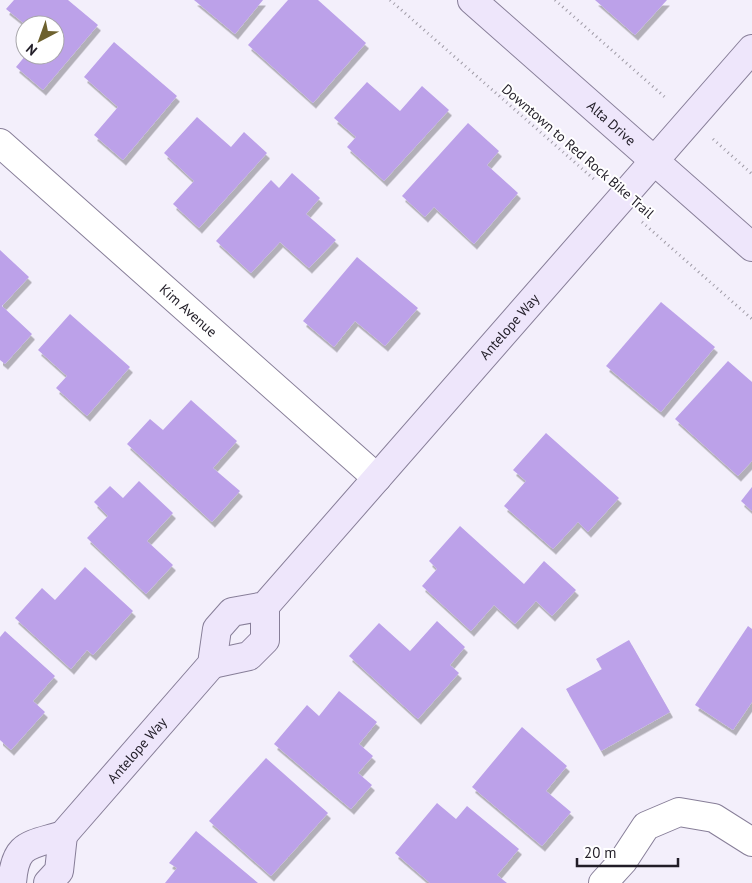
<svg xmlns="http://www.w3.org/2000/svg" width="752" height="883" viewBox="0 0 752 883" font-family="'PT Sans',sans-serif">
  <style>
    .building { fill: #bca1e9; filter: url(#shadow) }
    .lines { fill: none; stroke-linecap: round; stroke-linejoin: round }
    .street-casing { stroke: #877e98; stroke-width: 30 }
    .secondary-casing { stroke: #877e98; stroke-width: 30 }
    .path { stroke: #a09ca7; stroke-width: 3; stroke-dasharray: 1 4; stroke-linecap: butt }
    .street { stroke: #fff; stroke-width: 28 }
    .secondary { stroke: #eee6fb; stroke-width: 28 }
    .labels { text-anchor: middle; stroke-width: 4; stroke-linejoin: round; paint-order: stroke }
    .street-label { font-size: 14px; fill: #211d27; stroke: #fff }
  </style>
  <defs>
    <filter id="shadow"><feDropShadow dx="3" dy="5.5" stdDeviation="0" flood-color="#0004"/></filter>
  </defs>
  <rect width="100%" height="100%" fill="#f3effb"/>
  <g class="building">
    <path d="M14,0h54l30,25 -55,65 -27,-23 10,-12h29v-30h-29l-20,-16z"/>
    <path d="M194,0h69l-28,34z"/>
    <path d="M288,0h30l48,43 -53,60 -65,-58z"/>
    <path d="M595,0h72l-32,35z"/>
    <path d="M114,42l63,54 -54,64 -29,-25 24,-28 -34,-30z"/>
    <path d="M367,82l33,29 22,-25 27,24 -65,71 -37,-34 9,-10 -22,-19z"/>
    <path d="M197,117l34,30 13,-15 23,21 -68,75 -26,-24 21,-23 -30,-28z"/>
    <path d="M468,123l31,28 -12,14 31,28 -44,51 -40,-37 -9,10 -23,-21z"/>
    <path d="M292,173l28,25 -14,16 30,26 -27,28 -29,-26 -29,31 -35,-32 55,-61 8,8z"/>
    <path d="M0,250l29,27 -27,29 30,28 -27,30 -5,-4z"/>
    <path d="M357,257l61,51 -33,38 -30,-25 -21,26 -31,-26z"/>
    <path d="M661,302l54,45 -54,65 -55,-46z"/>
    <path d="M70,314l60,53 -43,49 -31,-28 11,-12 -29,-26z"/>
    <path d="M728,361l24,21v79l-14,15 -63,-57z"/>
    <path d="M191,400l46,41 -24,27 27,23 -28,31 -85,-78 23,-25 13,11z"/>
    <path d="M546,433l73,65 -31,34 -10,-10 -25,27 -49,-43 22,-25 -13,-11z"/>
    <path d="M139,481l34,32 -26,28 26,24 -27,29 -59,-56 21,-22 -14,-14 16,-16 13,12z"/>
    <path d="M752,487v24l-11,-10z"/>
    <path d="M460,526l64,58 20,-23 32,29 -24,26 -16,-15 -21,23 -21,-19 -23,26 -49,-45 15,-17 -8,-8z"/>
    <path d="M85,567l48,44 -40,44 -6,-5 -16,19 -56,-51 27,-30 13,12z"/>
    <path d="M437,621l28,26 -15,18 9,8 -41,46 -69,-63 30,-33 31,28z"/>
    <path d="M748,626l4,3v73l-19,28 -38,-25z"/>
    <path d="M5,631l50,45 -22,25 12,11 -34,38 -11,-10v-103z"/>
    <path d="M629,640l41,72 -69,39 -35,-62 36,-20 -6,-10z"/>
    <path d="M339,691l38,31 -18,22 14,12 -15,17 14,12 -21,24 -77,-65 33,-39 12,11z"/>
    <path d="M522,727l45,39 -21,25 25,21 -29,34 -70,-59z"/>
    <path d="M266,758l62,55 -57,63 -62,-55z"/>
    <path d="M437,803l19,16 11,-13 52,43 -22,26 10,8h-77l-35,-30z"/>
    <path d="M196,831l62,52h-93l12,-15 -8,-5z"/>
  </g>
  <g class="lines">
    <defs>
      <g id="street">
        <path id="s1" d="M0,143l377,335"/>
        <path d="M603,883l20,-22 23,-35 33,-14 35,6 38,24"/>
      </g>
      <g id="secondary">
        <path id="s2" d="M472,0l280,247"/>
        <path d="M212,664l37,-8 16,-16v-34"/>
        <path id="s3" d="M12,883c3,-40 16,-37 51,-48l149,-171 5,-35 15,-17 33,-6 487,-557"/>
        <path d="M48,883l11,-12 4,-36"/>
      </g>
    </defs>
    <use href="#street" class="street-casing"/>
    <use href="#secondary" class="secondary-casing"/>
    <g class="path">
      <path d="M390,0l206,181"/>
      <path d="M555,0l112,99"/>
      <path d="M713,139l39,35"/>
      <path d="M642,222l110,97"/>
    </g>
    <use href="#street" class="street"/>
    <use href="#secondary" class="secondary"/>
  </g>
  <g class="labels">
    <g class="street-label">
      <text dy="5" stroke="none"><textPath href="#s2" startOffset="186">Alta Drive</textPath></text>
      <text transform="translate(578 151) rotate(41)" y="5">Downtown to Red Rock Bike Trail</text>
      <text dy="5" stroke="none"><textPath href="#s1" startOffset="252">Kim Avenue</textPath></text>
      <text dy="5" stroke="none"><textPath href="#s3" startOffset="768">Antelope Way</textPath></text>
      <text dy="5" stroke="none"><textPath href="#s3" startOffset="191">Antelope Way</textPath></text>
    </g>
  </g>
  <g transform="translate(40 40) rotate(221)"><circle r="24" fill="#ffffff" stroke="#a6a5a9"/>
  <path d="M0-4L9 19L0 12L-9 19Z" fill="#6d612e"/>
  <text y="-8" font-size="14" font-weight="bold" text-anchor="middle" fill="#211d27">N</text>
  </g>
  <path d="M577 858v8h101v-8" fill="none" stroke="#211d27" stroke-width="2.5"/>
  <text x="584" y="858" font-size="15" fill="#211d27" stroke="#ffffff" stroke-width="4" paint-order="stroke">20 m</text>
</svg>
